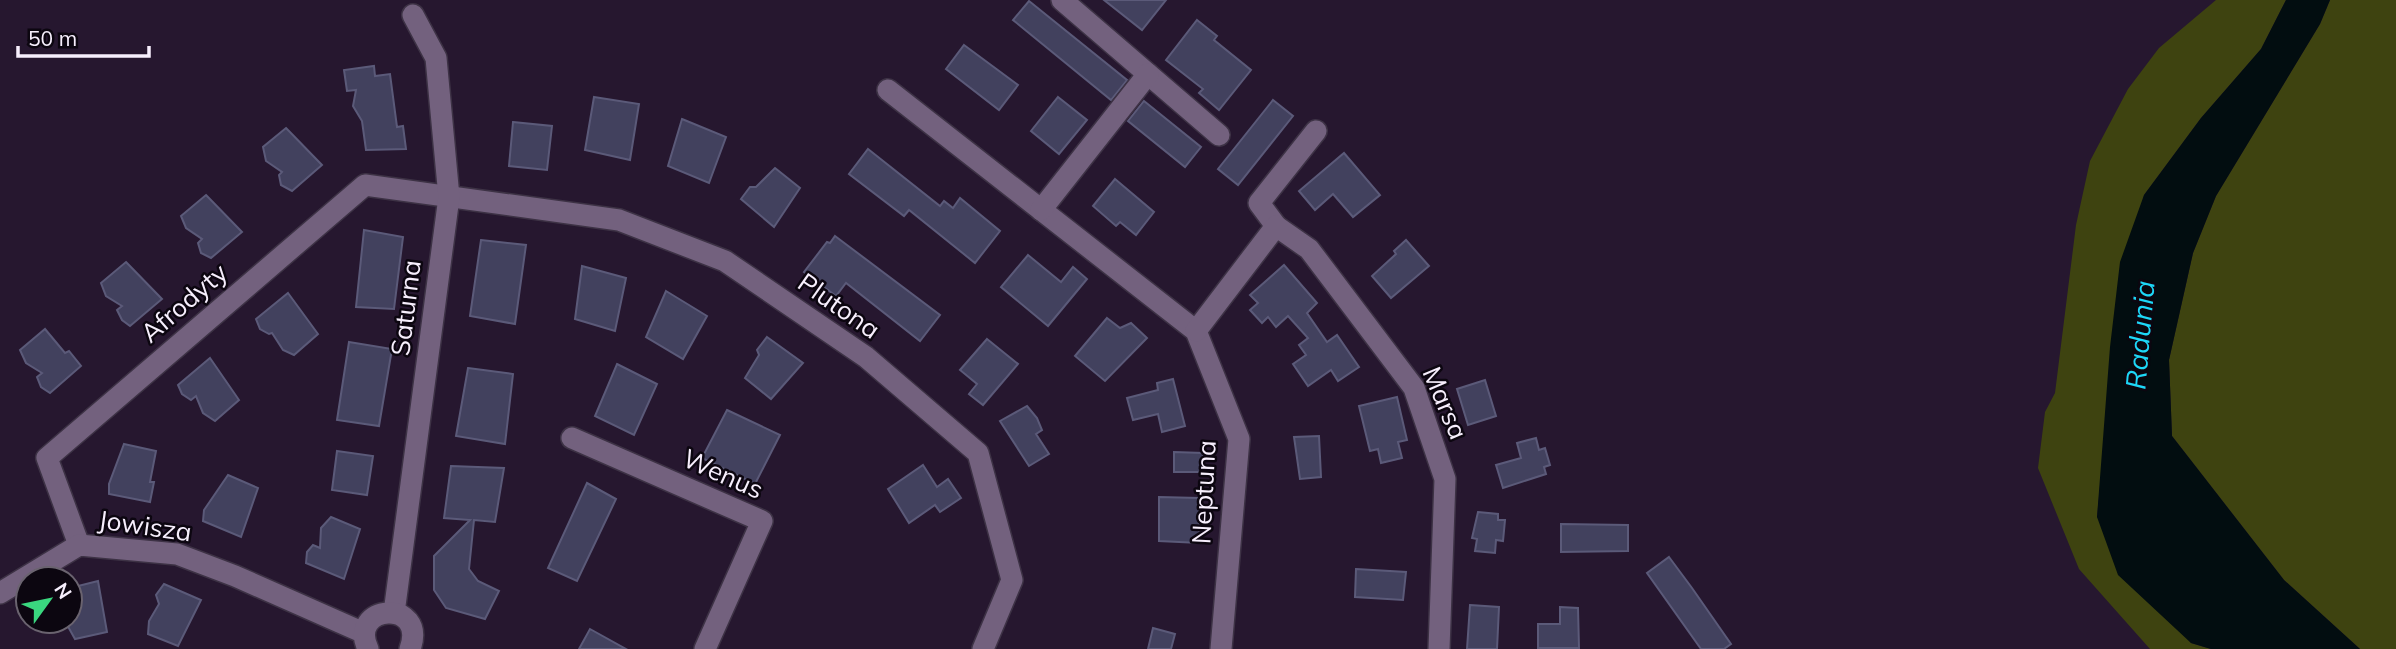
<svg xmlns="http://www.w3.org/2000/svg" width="2396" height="649" viewBox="0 0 2396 649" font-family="Mulish,sans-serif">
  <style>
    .green { fill: #3e4310 }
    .water { fill: #020d10 }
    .building { fill: #42415e; stroke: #5b5a79; stroke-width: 2 }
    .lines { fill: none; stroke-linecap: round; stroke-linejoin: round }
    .minor-casing { stroke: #3d3245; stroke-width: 24 }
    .minor { stroke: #73617e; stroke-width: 21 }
    .labels { text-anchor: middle; stroke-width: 5; stroke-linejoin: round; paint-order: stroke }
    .street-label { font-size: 26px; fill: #f7effd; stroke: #0c0610 }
    .water-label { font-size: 28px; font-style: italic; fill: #1dd7f7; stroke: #0c0610 }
  </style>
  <rect width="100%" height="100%" fill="#26172f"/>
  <g class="green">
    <path d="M2216,0h70l-25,49 -60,69 -57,77 -39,239 -8,83 94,126 20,6h-61l-71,-80 -41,-101 7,-56 10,-19 21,-168 14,-64 38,-72 31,-41z"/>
    <path d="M2330,0h66v649h-36l-76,-69 -112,-144 -3,-76 24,-107 23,-57 104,-172z"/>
  </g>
  <path class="water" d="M2286,0h44l-10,24 -104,172 -23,57 -24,107 3,76 112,144 76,69h-149l-20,-6 -73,-68 -21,-58 13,-170 10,-85 24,-67 57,-77 60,-69z"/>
  <g class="building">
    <path d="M1104,0h62l-24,30z"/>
    <path d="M1029,1l98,79 -16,20 -98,-80z"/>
    <path d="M1197,20l20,16 -3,4 37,30 -32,40 -20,-17 4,-4 -37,-29z"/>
    <path d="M964,45l54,40 -19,25 -53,-41z"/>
    <path d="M374,66l1,10 15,-2 7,53 6,-1 3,23 -40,1 -4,-29 -9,-15 3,-16 -9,1 -3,-21z"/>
    <path d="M594,97l45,7 -9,56 -45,-10z"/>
    <path d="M1058,97l29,23 -28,34 -28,-23z"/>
    <path d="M1273,100l20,16 -55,69 -20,-16z"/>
    <path d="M1144,101l57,46 -16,20 -57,-46z"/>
    <path d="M682,119l44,18 -17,46 -41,-17z"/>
    <path d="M513,122l39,4 -5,44 -38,-4z"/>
    <path d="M286,128l36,37 -30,26 -11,-6 -2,-10 3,-3 -16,-11 -3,-14z"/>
    <path d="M868,149l72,57 4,-5 9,7 7,-10 40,33 -25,32 -66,-53 -5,6 -55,-42z"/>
    <path d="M1344,153l36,42 -27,22 -20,-23 -18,16 -16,-19z"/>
    <path d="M775,168l25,20 -26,39 -33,-28 9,-12h6z"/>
    <path d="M1115,179l39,33 -18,23 -16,-13 -4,4 -23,-20z"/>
    <path d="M206,195l36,37 -31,26 -10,-5 -3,-10 4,-4 -16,-11 -5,-12z"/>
    <path d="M364,230l39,7 -9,72 -38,-2z"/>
    <path d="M835,236l105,79 -20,26 -74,-58 -10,13 -32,-24 23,-30 3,1z"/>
    <path d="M481,240l45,5 -11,79 -45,-8z"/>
    <path d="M1406,240l23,26 -38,32 -19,-22 24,-22 -2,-3z"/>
    <path d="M1028,255l33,27 12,-15 14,12 -39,47 -47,-39z"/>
    <path d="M126,262l36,37 -32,27 -8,-6 -5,-10 5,-4 -16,-10 -5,-13z"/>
    <path d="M1284,265l33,38 -10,10 20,29 10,-7 22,32 -21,14 -7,-11 -23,16 -15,-22 13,-9 -7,-10 9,-7 -20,-22 -12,11 -8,-10 -6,6 -12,-13 8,-7 -8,-8z"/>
    <path d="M582,266l44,12 -11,53 -40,-12z"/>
    <path d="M666,291l41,25 -24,43 -37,-22z"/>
    <path d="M288,293l30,41 -24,21 -11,-5 -11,-17 -3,1 -9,-5 -4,-10z"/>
    <path d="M1107,318l13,10 11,-5 16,15 -42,43 -30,-25z"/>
    <path d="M45,329l20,24 4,-2 12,15 -31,27 -9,-6 -4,-10 5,-4 -16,-10 -6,-13z"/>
    <path d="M767,337l36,26 -32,36 -26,-21 14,-23 -2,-5z"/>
    <path d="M987,339l31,25 -35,41 -14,-11 8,-10 -17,-14z"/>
    <path d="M349,342l43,7 -13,77 -42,-6z"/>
    <path d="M210,358l29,42 -24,21 -12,-8 -7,-17 -5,4 -9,-6 -4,-9z"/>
    <path d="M617,364l40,20 -23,51 -39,-19z"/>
    <path d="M468,368l45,6 -8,70 -49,-8z"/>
    <path d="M1173,379l12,47 -23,6 -4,-18 -25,6 -6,-22 31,-8 -1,-7z"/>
    <path d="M1485,380l11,36 -28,9 -11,-36z"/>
    <path d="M1397,397l10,43 -9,2 4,16 -21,5 -3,-14 -8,2 -11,-45z"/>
    <path d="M1027,406l10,12 5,12 -6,4 13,20 -20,12 -29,-45z"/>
    <path d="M727,410l53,25 -25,49 -53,-26z"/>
    <path d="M1319,436l2,41 -21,2 -6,-42z"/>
    <path d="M1536,438l3,12 6,-2 5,17 -6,2 2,7 -43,14 -7,-23 25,-7 -4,-15z"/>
    <path d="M124,444l32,7 -6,31h4l-4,20 -41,-8v-10z"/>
    <path d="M337,451l36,5 -6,39 -35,-5z"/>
    <path d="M1174,452l29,1v19h-29z"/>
    <path d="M923,465l14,22 11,-8 13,19 -21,14 -5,-7 -26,18 -21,-34z"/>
    <path d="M451,466l53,2 -9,54 -21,-2 -5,49 9,12 21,10 -14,28 -39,-11 -12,-18v-34l36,-36 -26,-2z"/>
    <path d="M228,475l30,13 -17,49 -38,-16 1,-11z"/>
    <path d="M587,483l29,16 -39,82 -29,-13z"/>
    <path d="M1159,497l40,1v45l-40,-2z"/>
    <path d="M1478,512l20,2v6h7l-2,21 -7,-1 -1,13 -20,-2 2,-12 -5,-1z"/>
    <path d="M331,517l29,12 -16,50 -38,-16 1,-11 6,-7 7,3 1,-20z"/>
    <path d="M1561,524l67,1v26l-67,1z"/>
    <path d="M1669,557l23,31 39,56 -7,5h-23l-54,-76z"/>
    <path d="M1356,569l50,3 -3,28 -48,-3z"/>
    <path d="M98,581l9,51 -32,7 -9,-16 4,-1v-34z"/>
    <path d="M164,584l37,16 -23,46 -30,-12 1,-13 10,-17 -3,-9z"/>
    <path d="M1470,605l29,2 -2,42h-30z"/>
    <path d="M1560,607l18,1 1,40h-41v-24h22z"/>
    <path d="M1153,628l22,6 -4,15h-23z"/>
    <path d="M590,629l36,20h-47z"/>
  </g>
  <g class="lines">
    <defs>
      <g id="minor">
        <path d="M1062,0l157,135"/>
        <path d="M888,90l308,241 43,108 -18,210"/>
        <path d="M1041,210l107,-136"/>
        <path d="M1276,226l-17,-23 57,-72"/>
        <path d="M1196,331l80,-105 33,23 105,139 31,91 -6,170"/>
        <path d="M572,438l190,83 -57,128"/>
        <path d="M79,545l-32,-87 318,-273 254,35 106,41 141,96 112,96 34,127 -29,69"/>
        <path d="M0,593l79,-48 98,9 58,22 129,57"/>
        <path d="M394,613l55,-416 -13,-139 -23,-43"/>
        <path d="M368,649c-21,-45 60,-51 42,0"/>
      </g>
    </defs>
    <use href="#minor" class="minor-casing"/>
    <use href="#minor" class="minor"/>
  </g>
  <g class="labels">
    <g class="street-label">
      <text transform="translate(184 303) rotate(-41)" y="9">Afrodyty</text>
      <text transform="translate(839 306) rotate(35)" y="9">Plutona</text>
      <text transform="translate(406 308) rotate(-83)" y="9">Saturna</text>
      <text transform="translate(1445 403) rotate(67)" y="9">Marsa</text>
      <text transform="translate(723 474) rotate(24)" y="9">Wenus</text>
      <text transform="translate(1204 492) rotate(-87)" y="9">Neptuna</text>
      <text transform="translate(145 526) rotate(8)" y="9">Jowisza</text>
    </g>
    <g class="water-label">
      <text transform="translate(2140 335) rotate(-85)" y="10">Radunia</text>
    </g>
  </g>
  <g transform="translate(49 600) rotate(57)"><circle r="33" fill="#0c0610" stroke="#6a636f" stroke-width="2"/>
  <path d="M0-5L12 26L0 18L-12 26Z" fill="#3ad77f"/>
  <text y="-10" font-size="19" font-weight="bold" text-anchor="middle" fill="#f7effd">N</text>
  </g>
  <path d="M18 46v10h131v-10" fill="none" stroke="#f7effd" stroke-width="3.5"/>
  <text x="28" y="46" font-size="21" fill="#f7effd" stroke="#0c0610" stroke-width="5" paint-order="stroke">50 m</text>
</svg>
